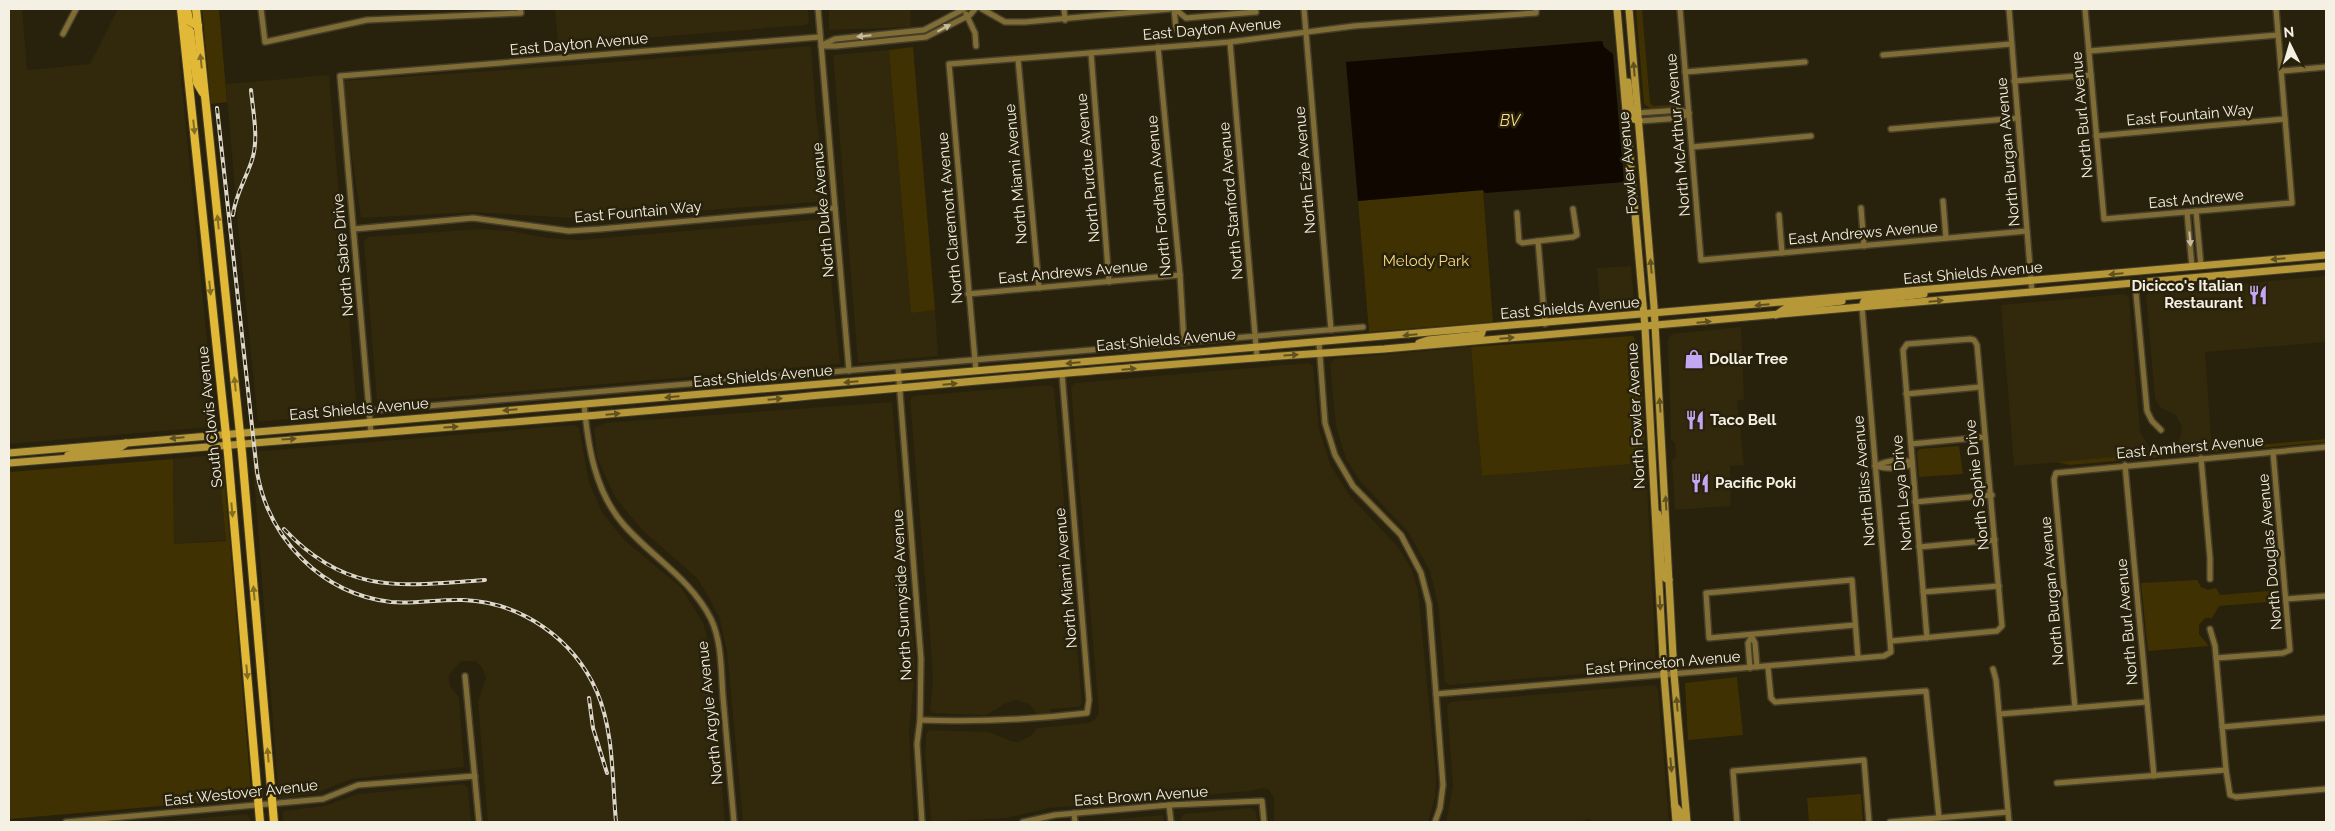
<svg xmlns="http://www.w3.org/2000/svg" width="2335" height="831" viewBox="0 0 2335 831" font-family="Raleway,sans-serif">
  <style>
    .built { fill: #32280c }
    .green { fill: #3f3101 }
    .water { fill: #0f0700 }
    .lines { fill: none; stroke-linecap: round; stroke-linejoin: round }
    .street-casing { stroke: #453e2a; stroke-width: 8 }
    .secondary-casing { stroke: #453e2a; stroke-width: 9 }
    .primary-casing { stroke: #453e2a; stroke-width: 10 }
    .street { stroke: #806d36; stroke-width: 5 }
    .secondary { stroke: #b69839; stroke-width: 7 }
    .primary { stroke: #e1b937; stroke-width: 8 }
    .rail-casing { stroke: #ddd8ca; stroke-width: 4 }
    .rail { stroke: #28210c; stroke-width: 2; stroke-dasharray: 5.5; stroke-linecap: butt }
    .oneway { fill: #c6bc9e }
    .oneway2 { fill: #846d22 }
    .oneway3 { fill: #61511e }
    .labels { text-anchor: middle; stroke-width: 5; stroke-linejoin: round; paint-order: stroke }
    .street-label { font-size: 15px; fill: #f4f0e3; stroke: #28210c }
    .park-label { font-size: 15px; fill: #f9da81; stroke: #28210c }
    .poi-label { font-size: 15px; font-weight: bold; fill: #f4f0e3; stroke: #28210c; text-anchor: start }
    .water-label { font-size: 16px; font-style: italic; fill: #fedf86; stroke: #28210c }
  </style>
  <rect width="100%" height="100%" fill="#28210c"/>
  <g class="built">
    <path d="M9,9h13l5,61 63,-6 28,-55h62l4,47 -5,1 36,365 -4,5 -202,17z"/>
    <path d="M555,9h253l1,12 -3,4 -248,20z"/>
    <path d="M829,9h81l1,18 -82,3z"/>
    <path d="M811,46l5,68 12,87 -239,18 -117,-7 -111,6 -20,-137 211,-14z"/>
    <path d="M889,50l22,262 24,-2 3,46 -80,7 -25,-308z"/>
    <path d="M329,75l28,338 -99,9 -19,-185 -13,-153z"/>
    <path d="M825,219l15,145 -460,39 -3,-2 -13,-159 4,-5 113,-8 30,2 36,7 33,2z"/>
    <path d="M1631,266l3,38 -1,4 -4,3 -28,2 -4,-45z"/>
    <path d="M2326,276v66l-121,10 7,97 -198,17 -13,-161 123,-11 5,3 11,135 9,15 12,3 14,-3 5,-8 2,-12 -6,-12 -16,-8 -5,-9 -9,-102 3,-4z"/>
    <path d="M1741,327l3,73 -7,1 7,64 -14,1 1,40 -56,4 -3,-49 4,-5 -1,-13 -4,-4 -3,-100 4,-5z"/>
    <path d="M1471,347l11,129 164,-13 10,201 -3,4 -204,17 -4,-3 -7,-78 -8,-33 -21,-38 -48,-51 -15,-23 -10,-33 -6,-61 4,-6z"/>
    <path d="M1309,363l4,3 6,63 12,37 18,29 48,51 14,22 7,23 18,185 -1,21 -7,25h-154v-24l-5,-8 -7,-2 -12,3 -201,17 -43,10 -73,4 -2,-2 -6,-67 1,-19 4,-4 59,2 22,9 7,1 13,-6 6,-8 51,-5 7,-3 4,-7 -28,-326 4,-4z"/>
    <path d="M1050,385l4,3 28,315 -4,4 -28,2 1,9 -13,1 -3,-8 -6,-7 -13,-4 -10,3 -20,12 -53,-2 -3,-4 3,-29 -2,-31 -21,-249 3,-4z"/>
    <path d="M892,402l23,265 -6,65 5,90h-171l-16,-171 -8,-35 -21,-37 -56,-49 -27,-33 -18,-39 -3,-30 11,-5z"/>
    <path d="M575,425l4,3 10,54 13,30 22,28 57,47 22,36 7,27 15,172h-237l-10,-120 8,-24 -4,-11 -7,-6h-14l-12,14 1,11 9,11 5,70 -113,12 -35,14 -37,6 -27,-347z"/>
    <path d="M213,455l5,4 8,81 -52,4 -1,-85z"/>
    <path d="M1654,685l4,4 11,133h-73l-8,-3 -10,3h-132l7,-36 -6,-80 3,-4z"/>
    <path d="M464,784l4,4 3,34h-188v-9l2,-2 39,-5 34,-12z"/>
    <path d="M1251,808l5,4 1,10h-76v-4l3,-4z"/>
    <path d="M246,814l4,4 1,4h-91z"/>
    <path d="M1163,815l1,7h-76z"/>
  </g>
  <g class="green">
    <path d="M202,9h17l8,93 -16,2z"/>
    <path d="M1636,9h6l8,94 4,3 27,-2 -2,2 -29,2 -6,-4z"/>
    <path d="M913,47l22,263 -24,3 -22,-263z"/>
    <path d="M1483,190l10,132 -124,10 -11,-131z"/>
    <path d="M1633,336c9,9 12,108 13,127l-164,13 -11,-129z"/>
    <path d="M2326,439v3l-256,23 -14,-3z"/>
    <path d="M1959,446l4,28 -44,3 -2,-25 2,-3z"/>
    <path d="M213,453l8,3 2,5 28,329 -1,5 -8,4 -233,20v-347l164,-13 1,85 52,-3 -8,-82z"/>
    <path d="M2197,580l4,7 7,3 8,-2 4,7 60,-5 1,11 -62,5 -7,12h-7l-6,7v9l10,12 -61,5 -7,-68z"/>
    <path d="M1737,677l6,58 -55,5 -3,-57z"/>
    <path d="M1861,794l2,28h-54l-2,-24z"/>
  </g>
  <path class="water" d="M1602,41l2,6 9,7 11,128 -139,11 -2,-3 -125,11 -12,-139z"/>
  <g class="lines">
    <defs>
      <g id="street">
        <path d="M261,9l4,33 102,-22 154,-7 -1,-4"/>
        <path d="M818,9l31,362"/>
        <path d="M982,9l23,13h20l145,-13"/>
        <path d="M1064,9l1,11"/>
        <path d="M1174,9l2,20"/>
        <path d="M1175,9l11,9 70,-6"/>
        <path d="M1304,9l27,321"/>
        <path d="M1680,9l21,251 326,-29"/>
        <path d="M2009,9l23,283"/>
        <path d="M2085,9l19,210 188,-16 -16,-194"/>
        <path d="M966,14l9,19 1,13"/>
        <path d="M63,34l13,-25"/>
        <path d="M1230,42l27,316"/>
        <path d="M822,45l13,-6 89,-9 40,-21"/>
        <path d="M821,46h15l90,-9 44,-22 5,-6"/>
        <path d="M1158,47l22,228 4,68"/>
        <path d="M2089,51l189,-16"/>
        <path d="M1091,53l18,229"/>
        <path d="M1883,55l128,-11"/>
        <path d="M1018,59l21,229"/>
        <path d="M2282,71l44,-4"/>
        <path d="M1685,72l120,-10"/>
        <path d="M2014,81l77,-6"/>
        <path d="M1638,113l42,-3 9,3"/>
        <path d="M1639,121l42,-3 8,-5"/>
        <path d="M1891,129l127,-11"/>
        <path d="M2096,136l189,-17"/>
        <path d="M1692,147l119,-11"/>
        <path d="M1943,201l3,37"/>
        <path d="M1861,208l3,38"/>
        <path d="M2196,211l5,55"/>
        <path d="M2187,212l5,55"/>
        <path d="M1517,213l2,28 3,2 16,-2 7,83"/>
        <path d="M1779,215l3,38"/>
        <path d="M354,229l119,-11 96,13 31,-2 235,-21"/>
        <path d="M1538,241l35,-4 4,-2 -4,-26"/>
        <path d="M2135,283l12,128 5,10 9,9"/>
        <path d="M968,294l212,-19"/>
        <path d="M1319,343l6,80 10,32 18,31 48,49 20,38 8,31 14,181 -3,23 -5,14"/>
        <path d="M898,367l23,292 -1,61 -3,24 5,78"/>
        <path d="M976,371l-27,-307 281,-22 124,-16 182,-13v-4"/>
        <path d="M1906,394l74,-7"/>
        <path d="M584,404c4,43 11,88 40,121 29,33 67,54 87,94 11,23 10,53 12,78 4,42 7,84 11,125"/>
        <path d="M368,411l995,-84"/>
        <path d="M371,433l-31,-357 480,-39"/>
        <path d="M1911,444l73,-7"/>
        <path d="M2201,458l9,100v21"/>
        <path d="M2125,465l29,311"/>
        <path d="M1875,466c11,3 29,4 37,-3"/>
        <path d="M1875,466c11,-5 27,-9 37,-3"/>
        <path d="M1915,502l77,-7"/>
        <path d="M1919,547l76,-7"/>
        <path d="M1923,592l76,-6"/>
        <path d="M2286,599l40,-3"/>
        <path d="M1855,625l-146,13 -3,-45 146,-13 6,78"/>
        <path d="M2210,629l5,17 11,124 4,25 6,2 90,-8"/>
        <path d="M1751,635l4,8 2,24"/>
        <path d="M1891,641l106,-10 5,-5 -25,-281 -3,-5 -4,-1 -63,5 -4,6 24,288"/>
        <path d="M2216,658l67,-5 7,-3 -17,-198"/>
        <path d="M1768,667l3,31 4,4 151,-11 13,127"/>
        <path d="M1750,668l-2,-25 3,-5"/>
        <path d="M1993,669l3,11 13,142"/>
        <path d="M465,676l14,146"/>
        <path d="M1436,694l448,-38 7,-4 -29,-345"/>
        <path d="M2075,708l-21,-229 2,-6 270,-26"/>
        <path d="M2000,714l146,-12"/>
        <path d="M920,720c59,2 109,0 167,-7l2,-13 -27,-326"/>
        <path d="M2222,727l104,-9"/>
        <path d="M2057,783l169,-13"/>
        <path d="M1169,805l2,17"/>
        <path d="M1074,813l1,9"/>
        <path d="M66,822l257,-23 35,-14 117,-9"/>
        <path d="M1023,822l32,-7 114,-10 93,-4 2,21"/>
        <path d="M1737,822l-4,-51 131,-11 5,62"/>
        <path d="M1890,822l118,-10"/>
      </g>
      <g id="secondary">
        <path d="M1617,9l28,318 19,348 12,147"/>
        <path d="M1629,9l25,297 20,368 13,148"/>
        <path d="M1628,82l3,30 3,7 5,2"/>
        <path d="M1862,307l2,-6 60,-7"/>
        <path d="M1776,315l10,-7 56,-7"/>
        <path d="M1419,343l9,-3 49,-5h4l2,-6"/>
        <path d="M9,453c772,-68 1545,-129 2317,-198"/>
        <path d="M68,455c14,-4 52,-2 58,-12"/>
        <path d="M9,463c189,-16 378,-29 566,-46 270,-23 539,-51 809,-68l942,-83"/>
        <path d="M1658,514c5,21 -1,45 7,64l4,2"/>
        <path d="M1675,806l6,7v9"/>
      </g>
      <g id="primary">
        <path d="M181,9l47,445 32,368"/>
        <path d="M187,9l2,12 9,5"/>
        <path d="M196,9l46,444 32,369"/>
        <path d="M183,27l7,4 7,52 6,10"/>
      </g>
    </defs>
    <use href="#street" class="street-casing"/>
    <use href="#secondary" class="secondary-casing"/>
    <use href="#primary" class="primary-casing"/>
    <use href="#street" class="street"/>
    <use href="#secondary" class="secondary"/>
    <use href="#primary" class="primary"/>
    <defs>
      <g id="rail">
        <path d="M217,108l40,364c12,68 65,122 134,130 24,2 48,-3 72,-2 58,2 111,39 134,92 17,40 15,87 19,130"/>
        <path d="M233,215c2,-20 13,-36 19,-55 7,-22 1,-47 -1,-70"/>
        <path d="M284,529c63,67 118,57 201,51"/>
        <path d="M589,698l4,30 14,45"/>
      </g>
    </defs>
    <use href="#rail" class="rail-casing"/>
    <use href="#rail" class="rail"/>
  </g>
  <defs><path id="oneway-solid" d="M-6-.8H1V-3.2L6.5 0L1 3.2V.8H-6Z" transform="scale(1.25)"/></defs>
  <g class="oneway">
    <use href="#oneway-solid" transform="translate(944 28) rotate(-28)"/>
    <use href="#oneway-solid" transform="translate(864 36) rotate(174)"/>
    <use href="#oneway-solid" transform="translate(2190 239) rotate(85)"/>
  </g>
  <g class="oneway2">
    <use href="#oneway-solid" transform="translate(201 61) rotate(-96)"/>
    <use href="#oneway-solid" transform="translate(194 127) rotate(84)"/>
    <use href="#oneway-solid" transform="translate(218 222) rotate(-96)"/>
    <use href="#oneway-solid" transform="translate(210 288) rotate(84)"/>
    <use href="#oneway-solid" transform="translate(235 384) rotate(-96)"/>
    <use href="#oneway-solid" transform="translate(232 510) rotate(85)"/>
    <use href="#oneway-solid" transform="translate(254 593) rotate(-95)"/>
    <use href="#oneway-solid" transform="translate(247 672) rotate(85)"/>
    <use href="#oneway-solid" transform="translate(268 755) rotate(-95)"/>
  </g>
  <g class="oneway3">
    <use href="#oneway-solid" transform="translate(1634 69) rotate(-95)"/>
    <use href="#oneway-solid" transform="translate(2278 259) rotate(175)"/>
    <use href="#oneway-solid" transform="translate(1651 266) rotate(-95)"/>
    <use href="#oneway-solid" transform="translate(2116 274) rotate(175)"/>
    <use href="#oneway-solid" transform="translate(1936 301) rotate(-5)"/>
    <use href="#oneway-solid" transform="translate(1762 305) rotate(175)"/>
    <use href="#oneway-solid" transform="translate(1704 322) rotate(-5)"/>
    <use href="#oneway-solid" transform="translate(1410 335) rotate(175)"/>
    <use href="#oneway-solid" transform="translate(1507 338) rotate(-5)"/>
    <use href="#oneway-solid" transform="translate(1291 355) rotate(-4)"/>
    <use href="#oneway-solid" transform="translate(1073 363) rotate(175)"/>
    <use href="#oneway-solid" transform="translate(1129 369) rotate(-5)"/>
    <use href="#oneway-solid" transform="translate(851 382) rotate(175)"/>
    <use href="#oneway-solid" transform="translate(950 384) rotate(-5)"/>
    <use href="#oneway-solid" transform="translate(672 397) rotate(175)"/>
    <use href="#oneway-solid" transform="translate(775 399) rotate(-5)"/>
    <use href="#oneway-solid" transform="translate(1660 405) rotate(-94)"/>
    <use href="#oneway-solid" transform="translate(510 410) rotate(175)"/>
    <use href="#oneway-solid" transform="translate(613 414) rotate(-5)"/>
    <use href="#oneway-solid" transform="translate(451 427) rotate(-4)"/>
    <use href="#oneway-solid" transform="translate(177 438) rotate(175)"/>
    <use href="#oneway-solid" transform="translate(289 439) rotate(-4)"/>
    <use href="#oneway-solid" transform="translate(1666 503) rotate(-93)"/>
    <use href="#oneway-solid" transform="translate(1660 603) rotate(87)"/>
    <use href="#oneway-solid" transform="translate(1677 704) rotate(-95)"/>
    <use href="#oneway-solid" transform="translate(1671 765) rotate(85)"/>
  </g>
  <defs>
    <symbol id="restaurant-bare" viewBox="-9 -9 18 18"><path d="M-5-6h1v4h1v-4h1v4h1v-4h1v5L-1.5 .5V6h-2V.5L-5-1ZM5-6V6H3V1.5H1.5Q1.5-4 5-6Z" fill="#c3a7f2" stroke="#28210c" stroke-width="2.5" paint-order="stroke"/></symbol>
    <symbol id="shop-bare" viewBox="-9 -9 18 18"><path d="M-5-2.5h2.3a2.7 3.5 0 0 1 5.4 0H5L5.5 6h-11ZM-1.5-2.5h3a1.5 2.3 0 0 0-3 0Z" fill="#c3a7f2" stroke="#28210c" stroke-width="2.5" paint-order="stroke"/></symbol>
  </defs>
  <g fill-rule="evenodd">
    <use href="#restaurant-bare" x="2244" y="281" width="28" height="28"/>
    <use href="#shop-bare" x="1680" y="345" width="28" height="28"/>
    <use href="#restaurant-bare" x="1681" y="406" width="28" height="28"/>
    <use href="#restaurant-bare" x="1686" y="469" width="28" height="28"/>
  </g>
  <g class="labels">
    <g class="street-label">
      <text transform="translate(1212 29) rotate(-5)" y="5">East Dayton Avenue</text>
      <text transform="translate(579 44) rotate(-5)" y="5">East Dayton Avenue</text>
      <text transform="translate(2082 115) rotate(-95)" y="5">North Burl Avenue</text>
      <text transform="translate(2190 115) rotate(-5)" y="5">East Fountain Way</text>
      <text transform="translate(1678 135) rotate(-95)" y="5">North McArthur Avenue</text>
      <text transform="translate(2008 152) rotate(-95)" y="5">North Burgan Avenue</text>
      <text transform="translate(1628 163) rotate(-95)" y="5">Fowler Avenue</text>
      <text transform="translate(1088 168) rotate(-95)" y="5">North Purdue Avenue</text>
      <text transform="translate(1305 170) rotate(-95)" y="5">North Ezie Avenue</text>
      <text transform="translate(1016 174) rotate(-95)" y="5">North Miami Avenue</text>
      <text transform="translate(1159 196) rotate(-95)" y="5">North Fordham Avenue</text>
      <text transform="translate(2196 199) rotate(-5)" y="5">East Andrewe</text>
      <text transform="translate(1231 201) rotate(-95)" y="5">North Stanford Avenue</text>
      <text transform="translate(823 210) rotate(-95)" y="5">North Duke Avenue</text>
      <text transform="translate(638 212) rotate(-5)" y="5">East Fountain Way</text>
      <text transform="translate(950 218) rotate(-95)" y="5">North Claremont Avenue</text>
      <text transform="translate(1863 233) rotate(-5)" y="5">East Andrews Avenue</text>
      <text transform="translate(343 255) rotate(-95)" y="5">North Sabre Drive</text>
      <text transform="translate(1073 272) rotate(-5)" y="5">East Andrews Avenue</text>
      <text transform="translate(1973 273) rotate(-5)" y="5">East Shields Avenue</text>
      <text transform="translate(1570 308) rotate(-5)" y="5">East Shields Avenue</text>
      <text transform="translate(1166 340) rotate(-5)" y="5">East Shields Avenue</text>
      <text transform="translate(763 376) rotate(-5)" y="5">East Shields Avenue</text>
      <text transform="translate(359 409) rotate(-5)" y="5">East Shields Avenue</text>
      <text transform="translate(1636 416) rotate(-93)" y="5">North Fowler Avenue</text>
      <text transform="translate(210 417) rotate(-96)" y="5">South Clovis Avenue</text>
      <text transform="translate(2190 447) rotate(-5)" y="5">East Amherst Avenue</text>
      <text transform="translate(1864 481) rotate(-95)" y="5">North Bliss Avenue</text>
      <text transform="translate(1977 485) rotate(-96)" y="5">North Sophie Drive</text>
      <text transform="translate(1902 493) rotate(-95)" y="5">North Leya Drive</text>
      <text transform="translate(2270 552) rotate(-95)" y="5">North Douglas Avenue</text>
      <text transform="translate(1066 578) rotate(-95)" y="5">North Miami Avenue</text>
      <text transform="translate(2052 591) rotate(-95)" y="5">North Burgan Avenue</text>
      <text transform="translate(902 595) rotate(-93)" y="5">North Sunnyside Avenue</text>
      <text transform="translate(2127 622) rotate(-95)" y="5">North Burl Avenue</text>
      <text transform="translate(1663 663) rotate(-5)" y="5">East Princeton Avenue</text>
      <text transform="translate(710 713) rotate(-96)" y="5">North Argyle Avenue</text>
      <text transform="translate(241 793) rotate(-6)" y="5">East Westover Avenue</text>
      <text transform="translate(1141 796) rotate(-4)" y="5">East Brown Avenue</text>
    </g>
    <g class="park-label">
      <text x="1426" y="266">Melody Park</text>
    </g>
    <g class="poi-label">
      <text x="2243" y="291" text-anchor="end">Dicicco's Italian<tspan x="2243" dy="17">Restaurant</tspan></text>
      <text x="1709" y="364">Dollar Tree</text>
      <text x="1710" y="425">Taco Bell</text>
      <text x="1715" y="488">Pacific Poki</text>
    </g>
    <g class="water-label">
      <text x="1510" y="126">BV</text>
    </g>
  </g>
  <rect width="2335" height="831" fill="none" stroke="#f4f0e3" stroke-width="20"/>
  <g transform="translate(2290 45) rotate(355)" stroke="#28210c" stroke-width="4" paint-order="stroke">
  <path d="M0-4L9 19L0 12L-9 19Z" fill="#f4f0e3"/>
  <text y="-8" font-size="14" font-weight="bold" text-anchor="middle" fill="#f4f0e3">N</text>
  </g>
</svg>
